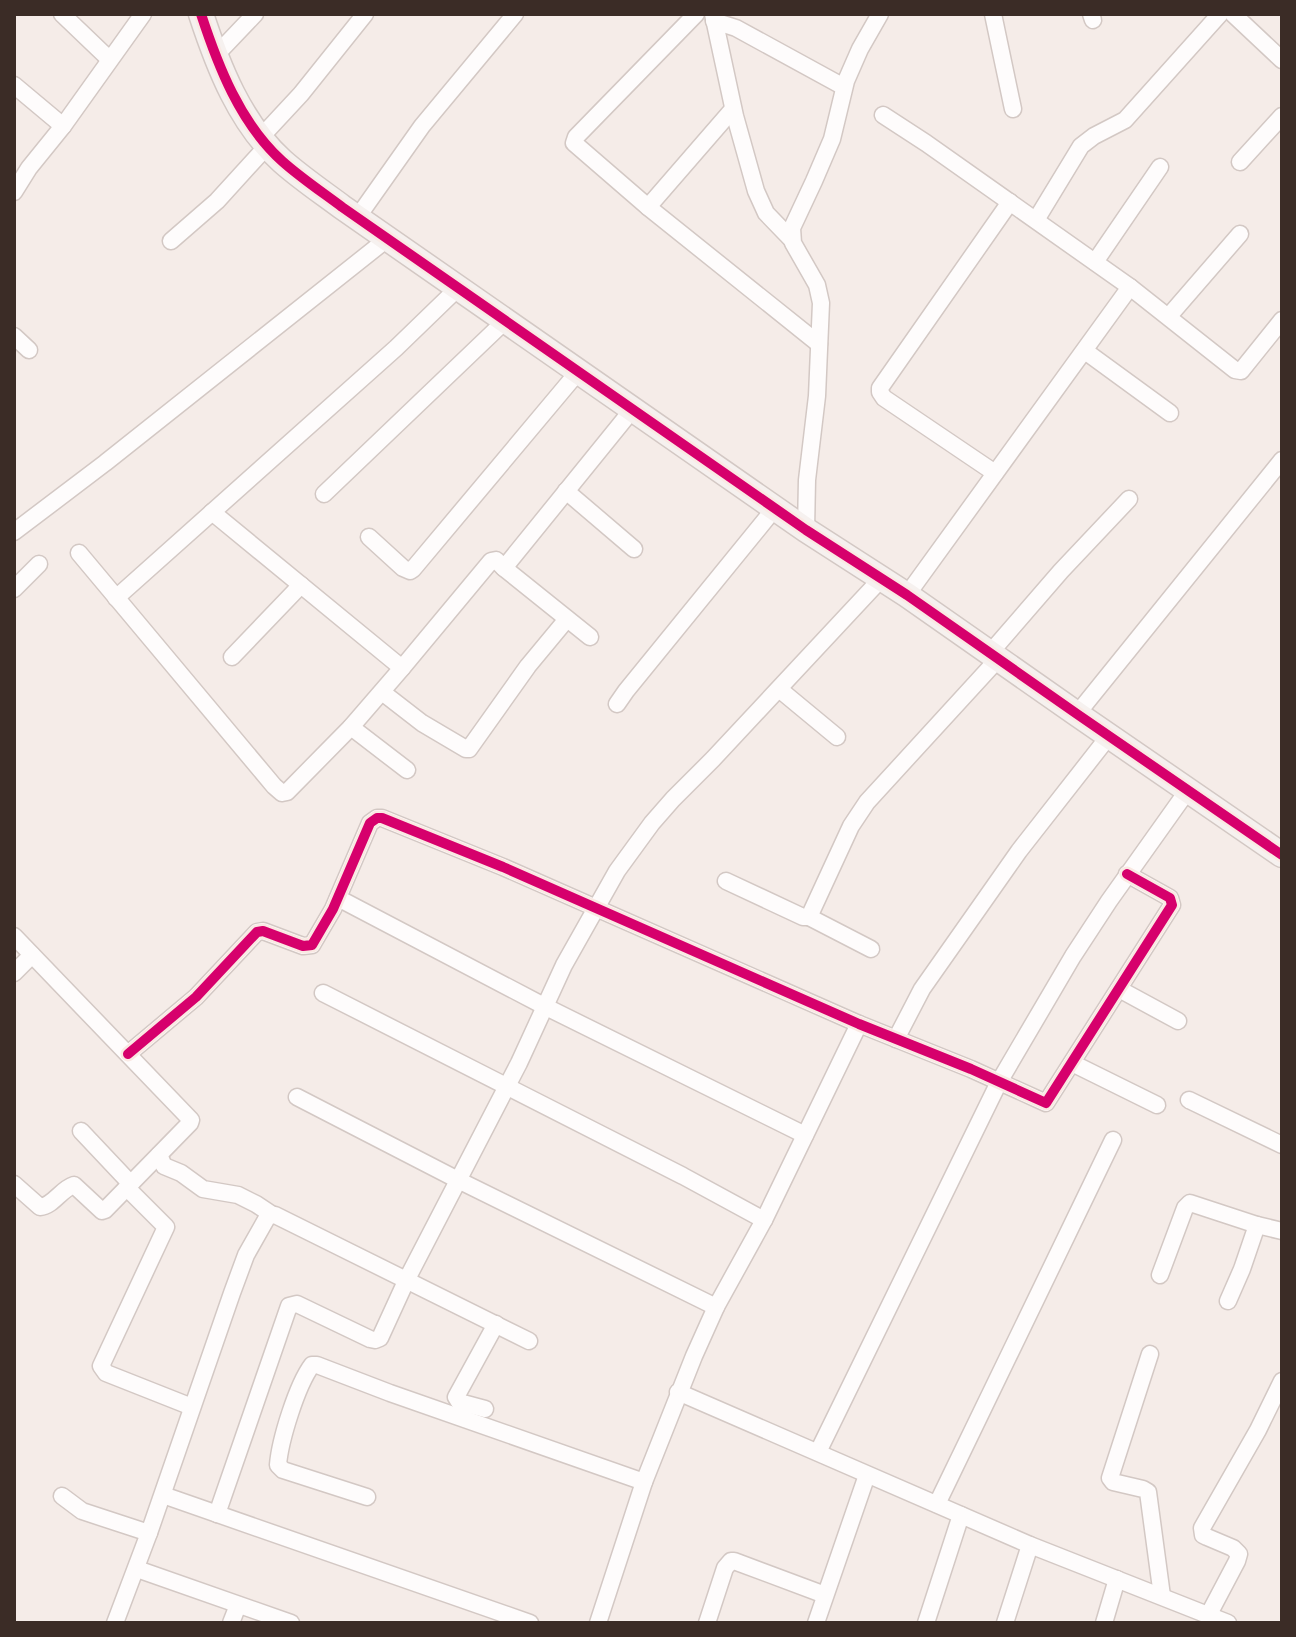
<svg xmlns="http://www.w3.org/2000/svg" width="1296" height="1637" viewBox="0 0 1296 1637" font-family="'Golos Text',sans-serif">
  <style>
    .lines { fill: none; stroke-linecap: round; stroke-linejoin: round }
    .street-casing { stroke: #d3c8c4; stroke-width: 19 }
    .secondary-casing { stroke: #d3c8c4; stroke-width: 27 }
    .street { stroke: #fefcfc; stroke-width: 16 }
    .secondary { stroke: #f6f1ef; stroke-width: 24 }
    .cycleway-casing { stroke: #fae9e3; stroke-width: 15 }
    .cycleway { stroke: #d6006c; stroke-width: 10 }
  </style>
  <rect width="100%" height="100%" fill="#f5ece8"/>
  <g class="lines">
    <defs>
      <g id="street">
        <path d="M62,14l47,45"/>
        <path d="M696,14l-120,123 -2,6 74,64 171,137"/>
        <path d="M713,14l22,102 21,75 10,22 26,27"/>
        <path d="M993,14l20,95"/>
        <path d="M1091,14l2,6"/>
        <path d="M1233,14l49,46"/>
        <path d="M714,21l22,7 108,59"/>
        <path d="M215,56l40,-42"/>
        <path d="M14,85l49,41"/>
        <path d="M883,115l43,28 204,144 105,83 6,1 41,-51"/>
        <path d="M261,137l40,-43 64,-80"/>
        <path d="M1240,162l42,-46"/>
        <path d="M14,192l15,-24 34,-42 80,-112"/>
        <path d="M648,207l85,-98"/>
        <path d="M357,218l65,-92 93,-112"/>
        <path d="M1036,220l45,-74 13,-10 31,-16 95,-106"/>
        <path d="M171,241l46,-40 51,-56"/>
        <path d="M1095,262l65,-95"/>
        <path d="M1169,316l71,-82"/>
        <path d="M14,336l15,14"/>
        <path d="M1085,351l85,62"/>
        <path d="M995,473l-111,-75 -4,-6v-4l130,-186"/>
        <path d="M566,491l68,58"/>
        <path d="M324,494l181,-173"/>
        <path d="M212,512l190,156"/>
        <path d="M806,530l1,-50 10,-84 4,-93 -4,-18 -24,-42 -1,-15 22,-47 18,-42 14,-58 14,-32 20,-35"/>
        <path d="M14,532l91,-69 282,-224"/>
        <path d="M369,537l34,31 7,3 3,-2 165,-197"/>
        <path d="M79,553l195,233 8,7 5,-1 64,-65 51,-59 89,-107 5,-1 8,8 128,-158"/>
        <path d="M504,568l86,69"/>
        <path d="M14,589l25,-25"/>
        <path d="M907,595l223,-308"/>
        <path d="M116,598l280,-250 62,-60"/>
        <path d="M990,653l71,-82 68,-72"/>
        <path d="M232,657l69,-72"/>
        <path d="M779,689l58,48"/>
        <path d="M382,692l40,31 44,26h3l59,-83 39,-47"/>
        <path d="M617,704l9,-13 149,-183"/>
        <path d="M1077,714l205,-254"/>
        <path d="M351,727l56,43"/>
        <path d="M726,881l77,36h6l42,-91 16,-24 131,-143"/>
        <path d="M338,898l206,108 261,129"/>
        <path d="M809,917l62,32"/>
        <path d="M14,936l177,184 -1,3 -85,87 -3,1 -28,-26c-13,4 -21,21 -34,22l-26,-23"/>
        <path d="M14,973l18,-18"/>
        <path d="M1119,989l59,32"/>
        <path d="M323,993l360,183 81,44"/>
        <path d="M896,1039l26,-50 97,-138 90,-115"/>
        <path d="M128,1054l68,-57 61,-65 6,-1 40,15 9,-1 21,-36 37,-86 7,-5h5l121,49 356,157 112,45 75,34 126,-198 -2,-7 -43,-24"/>
        <path d="M1072,1063l85,42"/>
        <path d="M297,1097l161,83 258,127"/>
        <path d="M1189,1100l93,45"/>
        <path d="M81,1131l50,53"/>
        <path d="M159,1155l5,11 17,7 22,16 35,6 18,9 15,10"/>
        <path d="M127,1188l39,39 -65,139 5,7 86,34"/>
        <path d="M1160,1275l25,-67 5,-5 67,22 25,6"/>
        <path d="M1228,1301l14,-32 15,-44"/>
        <path d="M1150,1354l-40,124 3,4 30,7 5,3 14,104"/>
        <path d="M678,1392l352,153 198,78"/>
        <path d="M485,1409l-26,-7 -3,-5 40,-73"/>
        <path d="M818,1452l181,-370 74,-126 36,-55 79,-111"/>
        <path d="M163,1495l367,128"/>
        <path d="M62,1496l20,15 67,22"/>
        <path d="M367,1497l-84,-27 -5,-5c2,-25 19,-80 34,-100h5l73,28 254,89"/>
        <path d="M937,1504l176,-364"/>
        <path d="M217,1514l72,-208 8,-2 73,35 5,1 5,-2 27,-59 112,-216 45,-98 53,-94 35,-48 21,-24 40,-40 168,-180"/>
        <path d="M137,1569l154,54"/>
        <path d="M1209,1614l28,-53 2,-7 -6,-6 -26,-11 -4,-2 -1,-7 56,-98 24,-49"/>
        <path d="M115,1623l34,-90 83,-240 14,-38 22,-39 7,-1 254,126"/>
        <path d="M231,1623l7,-18"/>
        <path d="M598,1623l46,-141 50,-126 22,-49 48,-87 95,-196"/>
        <path d="M707,1623l18,-55 6,-7h3l91,34"/>
        <path d="M816,1623l51,-148"/>
        <path d="M926,1623l35,-108"/>
        <path d="M1005,1623l25,-78"/>
        <path d="M1104,1623l13,-44"/>
      </g>
      <path id="secondary" d="M201,14c17,52 39,109 81,147 19,17 40,31 60,46l464,323 101,65 170,119 205,141"/>
    </defs>
    <use href="#street" class="street-casing"/>
    <use href="#secondary" class="secondary-casing"/>
    <use href="#street" class="street"/>
    <use href="#secondary" class="secondary"/>
    <defs>
      <g id="cycleway">
        <path d="M201,14c17,52 39,109 81,147 19,17 40,31 60,46l464,323 101,65 170,119 205,141"/>
        <path d="M128,1054l68,-57 61,-65 6,-1 40,15 9,-1 21,-36 37,-86 7,-5h5l121,49 356,157 112,45 75,34 126,-198 -2,-7 -43,-24"/>
      </g>
    </defs>
    <use href="#cycleway" class="cycleway-casing"/>
    <use href="#cycleway" class="cycleway"/>
  </g>
  <rect width="1296" height="1637" fill="none" stroke="#3b2c26" stroke-width="32"/>
</svg>
